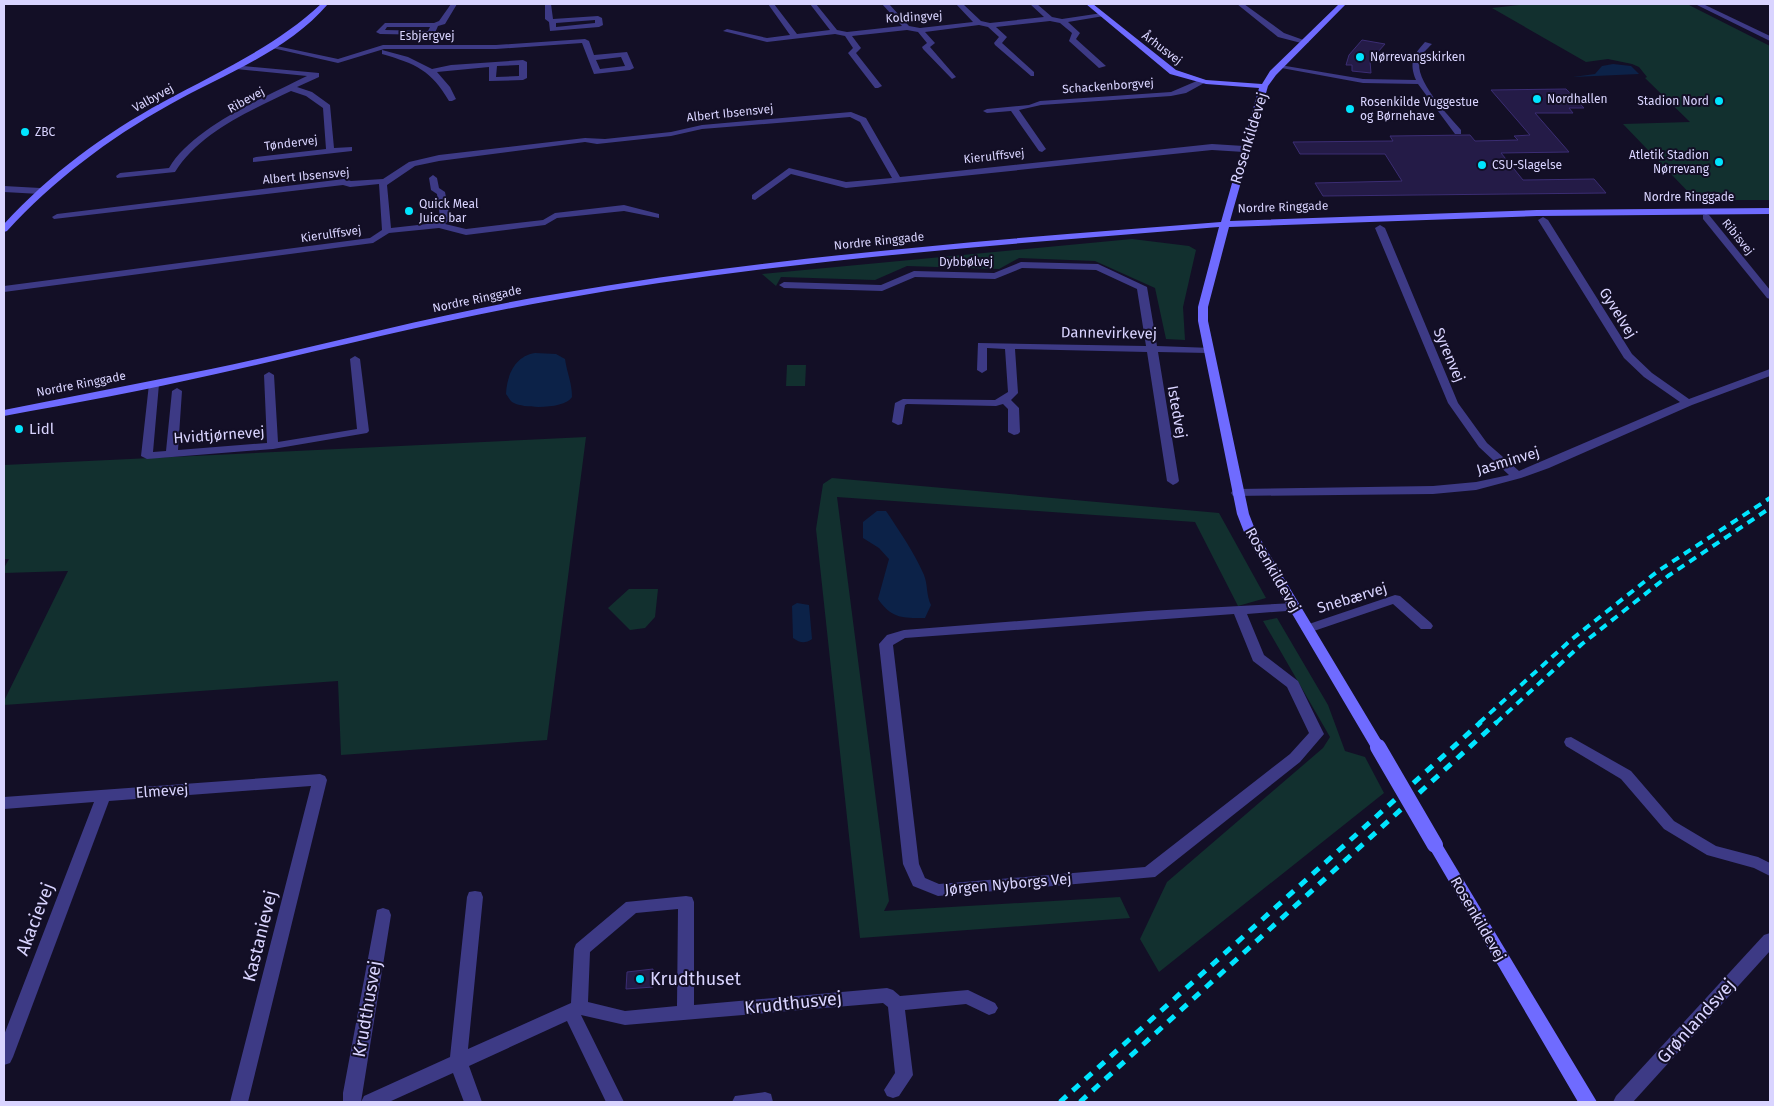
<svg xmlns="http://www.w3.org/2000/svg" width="1774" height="1106" viewBox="0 0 1774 1106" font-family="'Fira Sans',sans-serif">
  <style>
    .green { fill: #12302f }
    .water { fill: #0c2248 }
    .building { fill: #241b47; stroke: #3b2d73 }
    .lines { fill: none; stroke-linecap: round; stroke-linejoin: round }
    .street { fill: #3d3a85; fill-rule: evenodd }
    .secondary { fill: #6f6bff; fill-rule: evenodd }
    .rail-far1 { stroke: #00e5ff; stroke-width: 4; stroke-dasharray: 8 6; stroke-linecap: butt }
    .rail { stroke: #00e5ff; stroke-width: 5; stroke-dasharray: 9 8; stroke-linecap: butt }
    .secondary-bridge { stroke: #6f6bff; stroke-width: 16 }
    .poi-dot { fill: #00e5ff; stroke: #130f26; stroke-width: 2 }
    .labels { text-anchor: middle; stroke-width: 4; stroke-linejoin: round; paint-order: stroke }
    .far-street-label { font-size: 12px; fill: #d9d4ff; stroke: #130f26 }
    .far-poi-label { font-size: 12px; fill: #d9d4ff; stroke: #130f26; text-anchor: start }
    .street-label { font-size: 15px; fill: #d9d4ff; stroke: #130f26 }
    .poi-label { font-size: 15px; fill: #d9d4ff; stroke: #130f26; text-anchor: start }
    .near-street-label { font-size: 18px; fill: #d9d4ff; stroke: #130f26 }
    .near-poi-label { font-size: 18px; fill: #d9d4ff; stroke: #130f26; text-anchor: start }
  </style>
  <rect width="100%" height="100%" fill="#130f26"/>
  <g class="green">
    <path d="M1529,4h158l83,42v154h-74l-73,-76 67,-2 -45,-44 2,-1 -8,-10 -7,-3 -24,-5 -22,3 -94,-54z"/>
    <path d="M1132,239l57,7 7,4 -13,57 2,33 -19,-1 -11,-51 -60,-27 -76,-3 -20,11 -92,-3 -32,14 -94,-3 -5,9 -14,-12z"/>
    <path d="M787,365h19l-1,21h-19z"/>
    <path d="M586,437l-39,303 -206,15 -3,-74 -334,24v-4l64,-130 -64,2v-5l5,-9h-5v-94z"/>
    <path d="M832,478l387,35 47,85 -28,8 -43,-84 -358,-25 52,404 -5,10 236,-14 10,21 -270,20 -44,-409 7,-45z"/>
    <path d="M629,589h29l-3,28 -10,11 -15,2 -22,-22z"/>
    <path d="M1277,618l51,87 17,46 20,6 19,36 -225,179 -19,-33 27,-57 156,-134 7,-11 -67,-116z"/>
  </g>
  <g class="water">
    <path d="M1613,64l18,2 8,8 -66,3 22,-3 7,-8z"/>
    <path d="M535,353l21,1 9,5c2,14 7,24 7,38 -7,12 -46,12 -58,6 -4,-2 -5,-5 -8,-9 1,-19 9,-38 29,-41z"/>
    <path d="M877,511h9c14,21 28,41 38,64 4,10 2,20 7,30l-6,13c-22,0 -33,1 -47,-19l11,-40 -10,-11 -16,-10v-16z"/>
    <path d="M797,603l12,2 3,34c-7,5 -12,4 -19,-1l-1,-32z"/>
  </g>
  <g class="building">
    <path d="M1362,40l23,4 -15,17 1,12 -19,-2v-6h-6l3,-10z"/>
    <path d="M1566,89l18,19h-15l4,5h-38l34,39 -68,1 22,27 71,-1 12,14 -283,3 -8,-13 87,-2 -17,-27h-85l-7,-12 100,-1 -3,-5 80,-1 5,6 43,-1 -4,-4 16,-1 -39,-45z"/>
    <path d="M653,969v18l-27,2 1,-17z"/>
  </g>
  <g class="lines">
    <g class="street">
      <path d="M451,4h6l-12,20 -7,2 -4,9 -54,-1 -4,-2 9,-9h49l5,-2zM387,27h43l-2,4 -43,-1z"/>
      <path d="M545,4h6l2,15 45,-3 4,2 1,7 -4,2 -49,4 -1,-9 -4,-3zM595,20v3l-39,4v-4z"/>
      <path d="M768,4h6l23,30 33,-4 -20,-26h6l21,26 10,2 55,-6 -20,-22h7l20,22 11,2 53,-6 -17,-18h7l18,17 9,2 54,-6 -14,-13h7l15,13 10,2 40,-6 2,1v2l-36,6 12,11 -4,6 30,27 -7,2 -30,-27 3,-8 -12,-10 -10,-2 -54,6 11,10 -5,6 32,29v4h-3l-36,-31 -1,-2 5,-6 -11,-10 -9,-2 -54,7 10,11 -5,4 26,30 -4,2 -29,-30 -1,-2 5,-4 -9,-11 -11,-2 -55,6 9,12 -5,5 26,33 -4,2h-3l-27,-35 5,-5 -8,-12 -10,-2 -68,8 -44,-11 4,-2 40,9 23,-3z"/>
      <path d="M1237,4h7l40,29 25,9 -4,2 -27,-7z"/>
      <path d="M1695,4h8l67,32v5z"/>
      <path d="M585,39l4,2 5,14 33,-3 7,16 -4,2 -36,4 -12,-31 -86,6h-112l-46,14 -70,-16 4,-2 66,14 45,-14h113zM621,57l4,9 -25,3 -4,-9z"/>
      <path d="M1425,42l7,2c-5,5 -10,9 -12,16 -7,19 29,56 41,70v4h-6l-37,-50 -55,-1 -87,-16 4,-2 83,14 53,1c-7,-17 -3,-25 9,-38z"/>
      <path d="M382,50l26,7 24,12 19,-4 72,-5 4,2v16l-4,2 -34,1v-14l-52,5 13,15 6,12 -4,2h-3c-18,-31 -33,-37 -67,-47zM519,65v11l-23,1 1,-11z"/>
      <path d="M233,65l86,8v4l-22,10 15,5 18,13 4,43 18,-1v4l-99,11v-4l3,-1 70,-8 -3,-41 -17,-12 -15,-5c-41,20 -91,41 -116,81l-58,6 -1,-2 4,-3 49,-5c24,-41 96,-71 138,-92l-71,-7h-3z"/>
      <path d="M1199,80l7,2 -20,11 -15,3 -130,9 -22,5 27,39 -4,3 -3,-1 -28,-40 -24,2 -4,-2 4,-2 42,-4 11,-4 131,-9z"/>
      <path d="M851,112l15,6 34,59 312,-33 32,2 4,3 -4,3 -32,-2 -366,38 -55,-14 -36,26 -3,-1v-4l37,-27 57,14 46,-4 -32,-56 -10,-5 -148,12 -31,7 -74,8 -12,-2 -146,19 -24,5 -28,19 4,43 45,-5 4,-5 -3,-24 -6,-4 -2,-12 4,-3 4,3 2,10 6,4 5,27 -5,5 21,5 77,-9 12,-7 69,-8 35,9v4l-35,-7 -67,7 -12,7 -79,10 -27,-7 -50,5 -16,10 -369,49v-6l366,-48 12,-8 -3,-46 -29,3 -7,-2 -289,34 -2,-2 5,-3 287,-35 7,2 32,-2 26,-17 30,-7 146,-17 20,1 66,-7 31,-7z"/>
      <path d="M4,186l36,2 4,3 -4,3 -36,-2z"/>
      <path d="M1706,214l3,1 61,75v9l-3,-1 -64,-79v-4z"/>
      <path d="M1543,217l5,3 84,134 20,19 37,26 81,-30v7l-78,29 -143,63 -28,10 -45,12 -43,4 -200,2 -2,-3 2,-3 4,-1 196,-3 43,-4 33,-7 -30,-28 -31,-44 -73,-175 5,-3 5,3 73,175 29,40 32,28 161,-69 -36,-25 -20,-19 -86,-138z"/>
      <path d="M1021,262l77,2 49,23 10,59 55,2 1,2 -5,3 -50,-1 21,129 -2,2 -4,2 -6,-4 -20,-129 -132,-3 3,44 -7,7 8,8 1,24 -2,2 -4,1 -6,-3v-23l-5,-5 -7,2 -89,-2 -2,1 -3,19 -4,1 -6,-3 3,-19 8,-4 92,1 13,-8 -3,-43 -18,-1v22l-5,3 -5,-3 1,-27 168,3 -9,-57 -41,-19 -74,-2 -27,11 -80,-2 -33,14 -98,-3 -5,-3 5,-3 97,3 33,-14 80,2z"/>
      <path d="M355,356l5,3 9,72 -2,2 -94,16 -126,10 -6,-3 8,-72 5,-3 5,3 -6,68 13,-1 6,-60 5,-3 5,3 -4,59 89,-7 -3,-68 5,-3 5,3 4,67 79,-13 -7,-70z"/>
      <path d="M1395,595l5,1 31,27 2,3 -2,3h-10l-28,-25 -85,29 -7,-4 2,-3z"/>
      <path d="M1295,603l7,4 -2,3 -53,4 17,41 34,26 26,53 -24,28 -145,115 -217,19 -25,-10 -10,-22 -24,-220 8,-9 17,-5 244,-19zM1234,614l19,47 34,26 22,46 -19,21 -145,113 -206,17 -14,-6 -6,-14 -26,-219 12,-7z"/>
      <path d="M1571,737l60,34 43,50 42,25 42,11 12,6v13l-16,-8 -47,-13 -43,-26 -43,-50 -55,-33 -2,-4 2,-4z"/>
      <path d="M320,774l5,2 2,4 -79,322h-18l81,-316 -202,15 -96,256 -3,6 -6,2v-30l90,-233 -90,7v-12z"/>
      <path d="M475,891l6,1 2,5 -15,152 103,-46 3,-54 2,-5 50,-42 60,-6 6,1 2,5v103l193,-17 6,2 7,6 68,-6 27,13 3,5 -3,5 -6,2 -23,-11 -61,6 8,65 -14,21 -6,2 -6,-2 -3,-6 11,-17 -7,-66 -5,-4 -258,22 -44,-10 43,87h-18l-39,-81 -98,45 13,36h-18l-11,-29 -64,29h-46v-9l34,-183 6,-2 6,2 2,5 -30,187 3,-6 86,-39 17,-160 2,-5zM678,909l-1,97 -52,5 -37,-9 2,-50 46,-39z"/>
      <path d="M1770,933v18l-137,151h-20l3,-6 148,-161z"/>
      <path d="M765,1092l6,2 2,8h-41l3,-6z"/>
    </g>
    <g class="secondary">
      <path d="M321,4h7c-41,48 -106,71 -159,101 -61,34 -115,75 -162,126l-3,1v-8c46,-50 100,-90 159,-122 55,-30 112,-55 158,-98z"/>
      <path d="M1086,4h7l83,66 30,10 56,4 8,-13 69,-67h7l-70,71 -8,11 -38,135 307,-11 233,-2v6l-233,2 -308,11 -21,80v14l41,193 7,18 129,215 -2,4h-10l-129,-219 -7,-18 -39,-193v-14l21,-80c-222,18 -445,34 -664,73 -114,20 -226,49 -339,74 -70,16 -141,29 -212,42v-6c69,-14 138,-27 207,-41 115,-24 229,-56 345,-75 220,-38 443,-55 665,-72l38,-134 -53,-4 -36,-10z"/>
      <path d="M1435,839l5,2 157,261h-19l-148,-253 -3,-4 3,-4z"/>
    </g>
    <g class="rail-far1">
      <path d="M1479,723l93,-84 86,-68 112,-73"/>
      <path d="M1496,723l86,-79 86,-68 102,-68"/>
    </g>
    <g class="rail">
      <path d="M1060,1102l421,-380"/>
      <path d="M1080,1102l417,-380"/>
    </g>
    <path class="secondary-bridge" d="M1378,747l57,98"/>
  </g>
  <g class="poi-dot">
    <circle cx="1360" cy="57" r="5"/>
    <circle cx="1537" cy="99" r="5"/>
    <circle cx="1719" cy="101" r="5"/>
    <circle cx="1350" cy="109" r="5"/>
    <circle cx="25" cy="132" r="5"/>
    <circle cx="1719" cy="162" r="5"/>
    <circle cx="1482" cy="165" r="5"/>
    <circle cx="409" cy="211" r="5"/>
    <circle cx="19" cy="429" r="5"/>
    <circle cx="640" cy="979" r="5"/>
  </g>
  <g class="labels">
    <g class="far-street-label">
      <text transform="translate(914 17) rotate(-3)" y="4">Koldingvej</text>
      <text x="427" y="40">Esbjergvej</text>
      <text transform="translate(1162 48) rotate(37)" y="4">Århusvej</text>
      <text transform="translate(1108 86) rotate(-4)" y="4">Schackenborgvej</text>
      <text transform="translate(153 98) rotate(-29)" y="4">Valbyvej</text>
      <text transform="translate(246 100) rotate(-29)" y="4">Ribevej</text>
      <text transform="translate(730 113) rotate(-6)" y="4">Albert Ibsensvej</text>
      <text transform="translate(291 143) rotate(-7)" y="4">Tøndervej</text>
      <text transform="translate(994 156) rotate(-6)" y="4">Kierulffsvej</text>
      <text transform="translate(306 176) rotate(-5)" y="4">Albert Ibsensvej</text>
      <text x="1689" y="201">Nordre Ringgade</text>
      <text transform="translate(1283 207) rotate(-2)" y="4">Nordre Ringgade</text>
      <text transform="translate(331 234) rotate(-8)" y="4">Kierulffsvej</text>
      <text transform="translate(1738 237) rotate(51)" y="4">Ribisvej</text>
      <text transform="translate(879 241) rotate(-6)" y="4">Nordre Ringgade</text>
      <text x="966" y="266">Dybbølvej</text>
      <text transform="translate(477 299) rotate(-12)" y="4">Nordre Ringgade</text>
      <text transform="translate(81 384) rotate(-11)" y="4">Nordre Ringgade</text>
    </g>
    <g class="far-poi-label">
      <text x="1370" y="61">Nørrevangskirken</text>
      <text x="1547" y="103">Nordhallen</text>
      <text x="1709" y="105" text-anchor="end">Stadion Nord</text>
      <text x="1360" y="106">Rosenkilde Vuggestue<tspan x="1360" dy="14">og Børnehave</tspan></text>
      <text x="35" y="136">ZBC</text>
      <text x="1709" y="159" text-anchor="end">Atletik Stadion<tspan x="1709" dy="14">Nørrevang</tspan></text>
      <text x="1492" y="169">CSU-Slagelse</text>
      <text x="419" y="208">Quick Meal<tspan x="419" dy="14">Juice bar</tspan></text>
    </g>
    <g class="street-label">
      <text transform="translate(1249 138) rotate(-73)" y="5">Rosenkildevej</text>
      <text transform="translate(1618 313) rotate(58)" y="5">Gyvelvej</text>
      <text transform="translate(1109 333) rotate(1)" y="5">Dannevirkevej</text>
      <text transform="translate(1449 355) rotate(67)" y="5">Syrenvej</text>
      <text transform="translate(1177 412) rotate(80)" y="5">Istedvej</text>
      <text transform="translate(219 435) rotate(-4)" y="5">Hvidtjørnevej</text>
      <text transform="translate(1508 461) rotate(-17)" y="5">Jasminvej</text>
      <text transform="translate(1273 570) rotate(60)" y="5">Rosenkildevej</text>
      <text transform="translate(1352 598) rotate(-17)" y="5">Snebærvej</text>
      <text transform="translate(162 791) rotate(-4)" y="5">Elmevej</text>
      <text transform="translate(1008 884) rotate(-5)" y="5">Jørgen Nyborgs Vej</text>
      <text transform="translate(1478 919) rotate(60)" y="5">Rosenkildevej</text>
    </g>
    <g class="poi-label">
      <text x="29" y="434">Lidl</text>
    </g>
    <g class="near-street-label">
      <text transform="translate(35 919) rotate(-69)" y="6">Akacievej</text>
      <text transform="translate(260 936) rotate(-76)" y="6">Kastanievej</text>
      <text transform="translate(793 1003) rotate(-6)" y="6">Krudthusvej</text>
      <text transform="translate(367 1009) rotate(-80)" y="6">Krudthusvej</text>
      <text transform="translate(1696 1021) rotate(-48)" y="6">Grønlandsvej</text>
    </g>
    <g class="near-poi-label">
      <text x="650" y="985">Krudthuset</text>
    </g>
  </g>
  <rect width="1774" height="1106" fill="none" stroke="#d9d4ff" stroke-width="10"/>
</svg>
